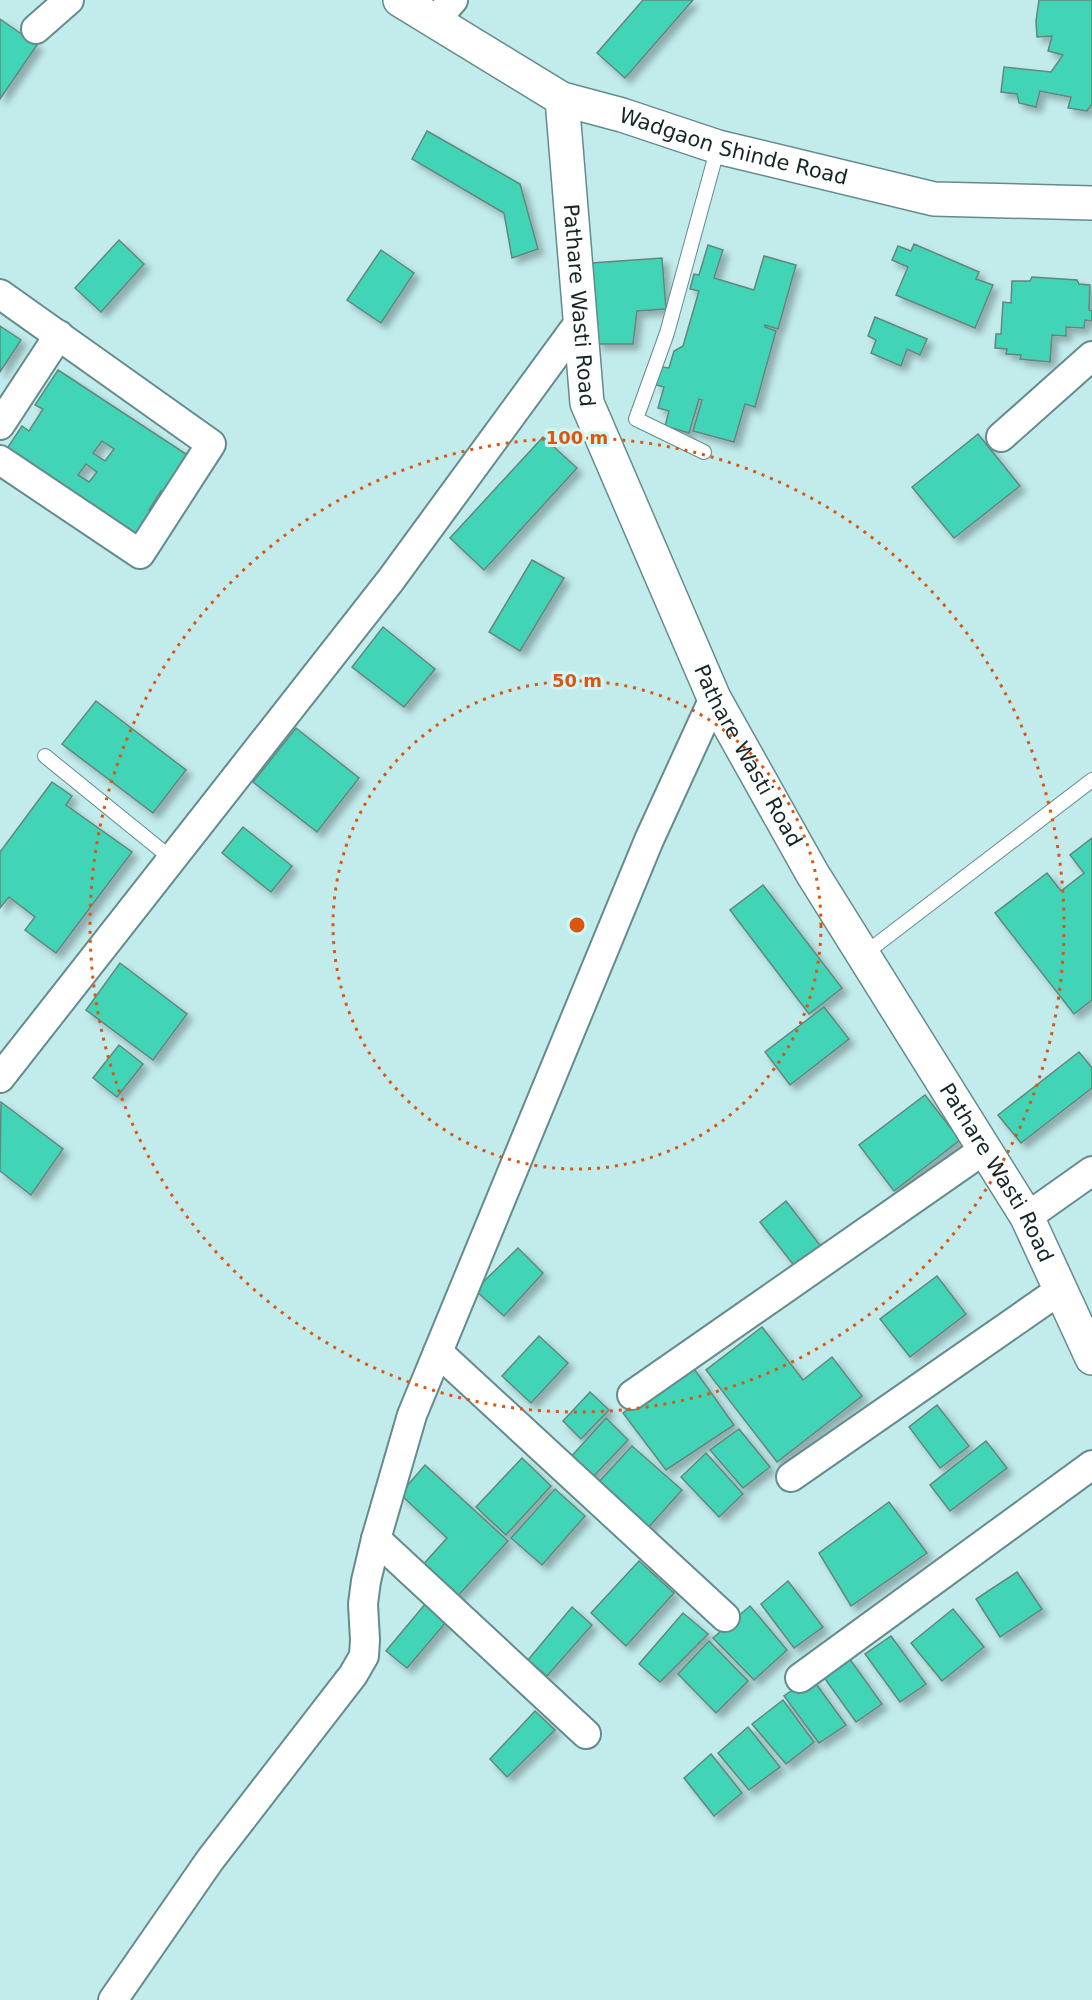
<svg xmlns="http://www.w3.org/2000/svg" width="1092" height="2000" viewBox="0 0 1092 2000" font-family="'DejaVu Sans',sans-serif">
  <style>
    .building { fill: #42d4b6; stroke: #63877d; stroke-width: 1.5; fill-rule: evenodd; filter: url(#shadow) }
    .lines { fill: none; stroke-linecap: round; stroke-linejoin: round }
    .service-casing { stroke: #658b8c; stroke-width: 16 }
    .minor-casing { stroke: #658b8c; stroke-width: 32 }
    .tertiary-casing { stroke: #658b8c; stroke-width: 36 }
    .service { stroke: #fff; stroke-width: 14 }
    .minor { stroke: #fff; stroke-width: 28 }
    .tertiary { stroke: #fff; stroke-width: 33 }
    .ring { fill: none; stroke: #de560d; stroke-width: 3; stroke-dasharray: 3 6 }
    .labels { text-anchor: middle; stroke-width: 6; stroke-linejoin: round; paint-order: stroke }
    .street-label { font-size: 21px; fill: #162626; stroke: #cff9f9 }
    .centre { fill: #de560d; stroke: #cff9f9; stroke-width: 3 }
    .ring-label { font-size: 18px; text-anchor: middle; font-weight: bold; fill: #de560d; stroke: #cff9f9; stroke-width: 6; stroke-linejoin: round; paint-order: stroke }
  </style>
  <defs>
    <filter id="shadow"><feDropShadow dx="5.5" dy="5.5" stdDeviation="3" flood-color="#0004"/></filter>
  </defs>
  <rect width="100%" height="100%" fill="#c2ebec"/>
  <g class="building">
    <path d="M643,0h50l-68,78 -28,-25z"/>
    <path d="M1039,0h53v104l-5,7 -19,-3 3,-11 -31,-6 -4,16 -17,-4 -2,-9 -16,-2 3,-25 47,5 12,-17 -15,-4 4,-15 -15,1 -1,-16z"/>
    <path d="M0,19l37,26 -37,54z"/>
    <path d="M427,131l93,53 18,65 -26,9 -8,-45 -92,-54z"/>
    <path d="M119,240l25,24 -43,48 -26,-24z"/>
    <path d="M914,244l65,28 -3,7 17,6 -18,43 -79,-33 12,-28 -16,-7 6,-14 13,5z"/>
    <path d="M708,245l15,5 -9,28 40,12 10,-34 32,9 -18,64 -13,-4v2l11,4 -21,76 -10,-3 -11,38 -41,-11 9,-31 -3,-1 -10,34 -24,-7 4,-15 -11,-3 6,-21 -8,-2 6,-18 7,1 5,-17 9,-5 16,-55 -9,-2 4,-15 5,1z"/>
    <path d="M381,250l33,23 -33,50 -34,-23z"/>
    <path d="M662,258l4,51 -29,2 -4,33h-36l-5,-81z"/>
    <path d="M1032,277l45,3 2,4 11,1 -1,25 3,1v10l-7,-1 -1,8 -18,-1v9l-14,-1 -2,27 -30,-3 1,-4 -15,-1 1,-5 -12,-1 1,-14h5l2,-32 8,1 1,-22h18z"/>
    <path d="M875,317l52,22 -7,16 -13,-6 -6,17 -30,-13 5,-13 -8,-4z"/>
    <path d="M0,326l21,14 -21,32z"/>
    <path d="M58,370l134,88 -24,37 -7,-4 -12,19 7,4 -18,27 -134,-88 18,-27 7,5 14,-22 -8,-4zM102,441l12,8 -9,12 -12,-8zM86,464l11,8 -8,10 -11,-7z"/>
    <path d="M978,434l42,52 -66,52 -42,-51z"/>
    <path d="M543,437l34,31 -93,102 -34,-32z"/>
    <path d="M532,560l32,18 -44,73 -31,-19z"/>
    <path d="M383,627l52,42 -31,38 -52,-40z"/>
    <path d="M96,701l90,69 -33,43 -91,-69z"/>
    <path d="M296,728l63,50 -42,54 -64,-50z"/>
    <path d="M52,782l20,14 -6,9 66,47 -76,101 -31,-23 10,-13 -26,-20 -9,11v-56z"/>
    <path d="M243,827l49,39 -21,26 -49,-39z"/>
    <path d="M1092,838v162l-18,14 -79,-101 52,-40 14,18 23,-18 -14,-18z"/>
    <path d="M763,885l79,103 -33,26 -79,-104z"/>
    <path d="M120,963l67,51 -34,46 -67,-50z"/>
    <path d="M824,1007l25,32 -59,46 -25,-33z"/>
    <path d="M119,1045l24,19 -26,33 -24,-19z"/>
    <path d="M1079,1052l13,16v20l-71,55 -23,-28z"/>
    <path d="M925,1095l35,45 -66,51 -35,-46z"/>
    <path d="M1,1102l62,47 -32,46 -31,-24z"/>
    <path d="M786,1201l40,52 -26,20 -40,-51z"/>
    <path d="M518,1248l25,25 -39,43 -29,-26z"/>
    <path d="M937,1276l29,38 -56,43 -30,-38z"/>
    <path d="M762,1327l41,53 29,-23 30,39 -85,66 -71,-92z"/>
    <path d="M539,1336l29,27 -37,40 -29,-27z"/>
    <path d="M692,1366l42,59 -68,45 -43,-57z"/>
    <path d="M590,1392l19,18 -28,29 -18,-18z"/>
    <path d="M937,1405l32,41 -29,22 -31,-41z"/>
    <path d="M606,1418l22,22 -37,39 -22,-20z"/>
    <path d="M739,1429l31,38 -27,21 -33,-38z"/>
    <path d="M986,1441l21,27 -57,43 -20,-26z"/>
    <path d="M632,1446l50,44 -36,40 -50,-45z"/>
    <path d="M706,1453l37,41 -24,23 -38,-40z"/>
    <path d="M522,1458l29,28 -45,49 -30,-28z"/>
    <path d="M425,1465l83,76 -53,58 -35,-31 27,-30 -47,-44z"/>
    <path d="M555,1489l30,27 -43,49 -31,-27z"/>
    <path d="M889,1502l38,51 -76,53 -32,-53z"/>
    <path d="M639,1561l35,32 -48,53 -35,-33z"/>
    <path d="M1017,1572l25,37 -42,28 -24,-38z"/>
    <path d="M788,1581l35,46 -29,21 -33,-44z"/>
    <path d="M426,1603l21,18 -40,47 -21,-17z"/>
    <path d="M750,1606l37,44 -33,30 -41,-42z"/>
    <path d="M572,1607l20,18 -45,51 -19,-16z"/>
    <path d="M953,1609l31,38 -42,34 -31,-38z"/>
    <path d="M683,1613l25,21 -48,48 -21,-18z"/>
    <path d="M891,1636l35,48 -26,18 -35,-48z"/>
    <path d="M709,1641l39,40 -32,32 -38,-39z"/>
    <path d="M849,1658l33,46 -26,18 -33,-46z"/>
    <path d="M811,1677l35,48 -27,18 -35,-47z"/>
    <path d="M783,1700l31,42 -28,22 -34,-40z"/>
    <path d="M535,1711l20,19 -48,47 -17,-18z"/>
    <path d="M748,1727l32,40 -31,23 -31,-37z"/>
    <path d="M711,1754l31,39 -28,23 -30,-38z"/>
  </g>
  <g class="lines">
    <defs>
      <g id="service">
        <path d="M704,452l-68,-33 31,-86 51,-186"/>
        <path d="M45,756l127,103"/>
        <path d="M863,955l229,-175"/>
      </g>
      <g id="minor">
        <path d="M435,21l18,-21"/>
        <path d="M36,29l33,-29"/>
        <path d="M0,294l211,150 -71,110 -140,-94"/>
        <path d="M0,425l59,-90"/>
        <path d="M1001,437l91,-81"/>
        <path d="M0,1078l390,-497 191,-261"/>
        <path d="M1027,1217l65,-46"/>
        <path d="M438,1352l287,265"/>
        <path d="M632,1395l353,-246"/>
        <path d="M791,1477l269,-187"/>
        <path d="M376,1539l210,195"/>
        <path d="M800,1678l292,-213"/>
        <path d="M113,2000l97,-140 143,-185 11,-19 1,-16 -2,-36 3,-23 10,-42 36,-124 237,-575 65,-142"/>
      </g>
      <g id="tertiary">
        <path id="s1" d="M400,0l162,99 60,16 96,32 216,52 158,4"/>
        <path id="s2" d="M562,99l25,304 127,295 98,175 215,344 65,141"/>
      </g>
    </defs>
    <use href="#service" class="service-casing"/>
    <use href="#minor" class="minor-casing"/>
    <use href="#tertiary" class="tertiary-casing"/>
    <use href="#service" class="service"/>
    <use href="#minor" class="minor"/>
    <use href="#tertiary" class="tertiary"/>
  </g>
  <g class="ring">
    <circle cx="577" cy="925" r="244"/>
    <circle cx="577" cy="925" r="487"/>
  </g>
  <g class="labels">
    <g class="street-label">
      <text dy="7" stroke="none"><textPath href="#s1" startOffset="368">Wadgaon Shinde Road</textPath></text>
      <text dy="7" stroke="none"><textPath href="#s2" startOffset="207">Pathare Wasti Road</textPath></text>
      <text dy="7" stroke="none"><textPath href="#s2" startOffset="693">Pathare Wasti Road</textPath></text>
      <text dy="7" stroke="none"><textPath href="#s2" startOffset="1179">Pathare Wasti Road</textPath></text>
    </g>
  </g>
  <circle cx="577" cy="925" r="9" class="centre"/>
  <g class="ring-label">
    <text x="577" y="444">100 m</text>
    <text x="577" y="687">50 m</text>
  </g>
</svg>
